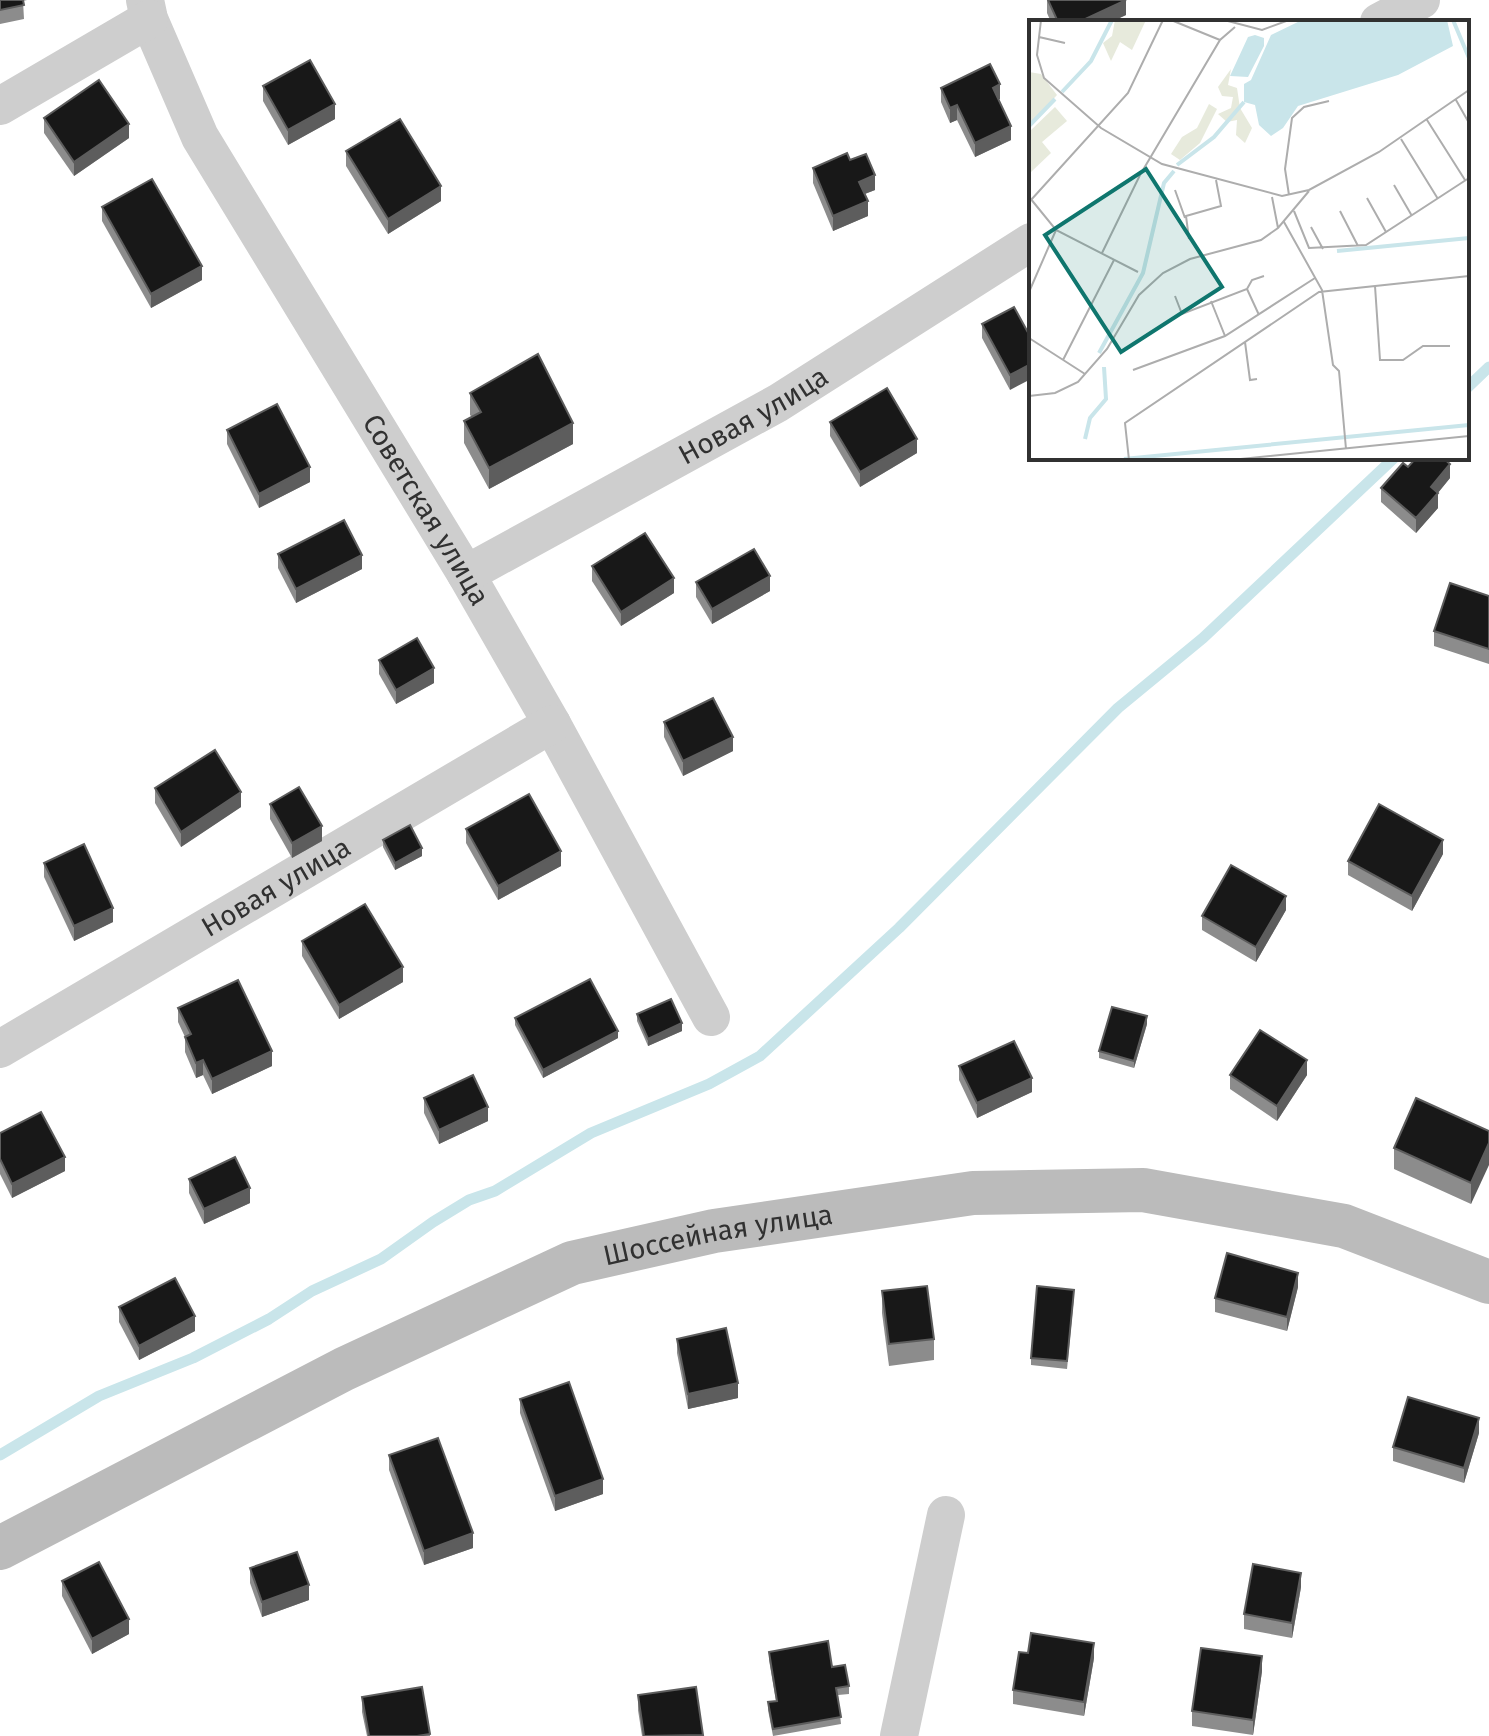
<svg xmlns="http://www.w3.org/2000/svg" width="1489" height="1736" viewBox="0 0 1489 1736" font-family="'Fira Sans',sans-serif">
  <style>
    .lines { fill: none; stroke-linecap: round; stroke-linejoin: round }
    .stream { stroke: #c9e5ea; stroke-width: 11 }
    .street { stroke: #cecece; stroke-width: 38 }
    .secondary { stroke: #bbb; stroke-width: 44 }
    .wall { fill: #8c8c8c }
    .shaded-wall { fill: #5d5d5d }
    .building { fill: #181818; stroke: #5d5d5d; stroke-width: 2 }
    .labels { text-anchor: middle; stroke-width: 8; stroke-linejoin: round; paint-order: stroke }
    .street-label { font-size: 28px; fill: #313131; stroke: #fff }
    .inset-river { fill: none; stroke: #c9e5ea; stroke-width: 4 }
    .inset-road { fill: none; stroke: #adadad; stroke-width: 2 }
    .view { fill: #0f766e; fill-opacity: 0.15; stroke: #0f766e; stroke-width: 4 }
    .inset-edge { fill: none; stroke: #313131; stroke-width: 4 }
  </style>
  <rect width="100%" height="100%" fill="#fff"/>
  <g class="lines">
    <g class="stream">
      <path d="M1467,388l22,-21"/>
      <path d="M0,1455l99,-59 94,-38 76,-39 43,-28 69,-32 52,-37 36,-22 26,-9 96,-58 118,-49 51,-28 139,-128 219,-220 85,-70 191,-180"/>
    </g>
    <g class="street">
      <path id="s1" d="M145,0l4,19 51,118 266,437 86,150 159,293"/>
      <path d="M1379,22l42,-22"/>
      <path d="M0,106l149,-87"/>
      <path id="s2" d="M466,574l312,-171 253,-161"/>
      <path id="s3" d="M0,1049l552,-325"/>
      <path d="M899,1736l47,-221"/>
    </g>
    <path class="secondary" id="s4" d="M0,1548l344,-179 228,-106 142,-32 259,-38 170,-3 201,36 145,56"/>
  </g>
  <g class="wall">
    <path d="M0,0h27l-4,1 1,18 -24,5z"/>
    <path d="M1047,0h79v15l-15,7h-60l-4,-9z"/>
    <path d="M263,86l72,33 -47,26 -25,-44z"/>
    <path d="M941,88l59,11 -2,1 13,40 -36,17 -18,-37 -7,3 -9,-21z"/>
    <path d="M44,118l85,20 -55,38 -30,-43z"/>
    <path d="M346,151l95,50 -53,33 -42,-68z"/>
    <path d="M850,160l25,30 -10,4 3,22 -35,15 -20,-48v-15z"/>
    <path d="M102,207l100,73 -51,28 -49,-87z"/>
    <path d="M1014,307l-4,83 -28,-52v-14z"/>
    <path d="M470,393l103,51 -84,45 -25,-46v-22l8,-4 -2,-2z"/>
    <path d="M830,422l87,31 -57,34 -30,-51z"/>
    <path d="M227,430l83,52 -51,26 -32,-64z"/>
    <path d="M1408,467l42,11 -12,15v15l-22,25 -35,-31v-14z"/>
    <path d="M278,554l84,15 -66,34 -18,-35z"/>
    <path d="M592,566l82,27 -53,33 -29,-45z"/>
    <path d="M696,582l74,9 -58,33 -16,-27z"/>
    <path d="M1489,596v68l-55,-18v-15z"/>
    <path d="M379,660l55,23 -38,21 -17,-30z"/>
    <path d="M664,722l69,29 -50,25 -19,-39z"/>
    <path d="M155,788l86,19 -60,40 -26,-44z"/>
    <path d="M270,804l52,37 -30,17 -22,-39z"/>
    <path d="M466,829l95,37 -63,34 -32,-57z"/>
    <path d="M383,840l39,16 -27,14 -12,-23z"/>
    <path d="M1443,854l-31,57 -64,-36v-14z"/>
    <path d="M44,863l69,59 -39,19 -30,-64z"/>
    <path d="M1286,910l-30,52 -54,-32v-14z"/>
    <path d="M302,941l101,41 -64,37 -37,-63z"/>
    <path d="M178,1008l94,58 -60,28 -9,-19 -7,3 -11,-26v-15l-7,-15z"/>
    <path d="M637,1014l45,17 -34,15 -11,-25z"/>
    <path d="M515,1018l103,20 -75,40 -28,-53z"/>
    <path d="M1147,1024l-13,44 -35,-10v-7z"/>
    <path d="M959,1066l73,26 -55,26 -18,-38z"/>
    <path d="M1230,1075h77l-30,46 -47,-32z"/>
    <path d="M424,1098l64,23 -49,23 -15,-31z"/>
    <path d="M1489,1131l-18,73 -77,-35v-21z"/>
    <path d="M0,1133l65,38 -53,27 -12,-24z"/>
    <path d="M189,1179l61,24 -46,21 -15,-31z"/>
    <path d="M1298,1287l-11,44 -72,-19v-14z"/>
    <path d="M882,1291l52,48v21l-45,6 -7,-53z"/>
    <path d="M1074,1297l-7,72 -36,-4v-7z"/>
    <path d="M119,1307l76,24 -56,29 -20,-38z"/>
    <path d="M677,1339l61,59 -50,11 -11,-56z"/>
    <path d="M520,1399l83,95 -48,17 -35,-98z"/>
    <path d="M1479,1433l-15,50 -71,-22v-14z"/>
    <path d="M389,1455l84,93 -49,17 -35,-95z"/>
    <path d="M250,1568l59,32 -47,17 -12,-34z"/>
    <path d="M62,1581l67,53 -37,20 -30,-58z"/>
    <path d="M1301,1587l-9,51 -48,-9v-15z"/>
    <path d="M769,1652l80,34v8l-11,1 3,29 -68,12 -5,-26v-8l8,-1 -7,-41z"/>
    <path d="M1094,1658l-10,58 -71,-12v-14z"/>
    <path d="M1262,1671l-9,64 -61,-9v-15z"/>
    <path d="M696,1687l7,49h-61l-4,-26v-15z"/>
    <path d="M362,1697l68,37v2h-63l-5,-24z"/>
  </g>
  <g class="shaded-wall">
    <path d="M1126,0v15l-15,7h-32z"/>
    <path d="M1000,84v15l-7,3v-14z"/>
    <path d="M335,104v15l-47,26v-15z"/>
    <path d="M957,105v15l-7,3v-15z"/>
    <path d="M129,124v14l-55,38v-14z"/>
    <path d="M1011,126v14l-36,17v-14z"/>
    <path d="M875,175v15l-16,6v-14z"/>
    <path d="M441,186v15l-53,33v-15z"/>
    <path d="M868,201v15l-35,15v-15z"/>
    <path d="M202,266v14l-51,28v-14z"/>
    <path d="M1031,364v15l-21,11v-15z"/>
    <path d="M573,423v21l-84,45v-21z"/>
    <path d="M917,439v14l-57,34v-15z"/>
    <path d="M1450,464v14l-14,17 2,-2v15l-22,25v-15l15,-31z"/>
    <path d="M310,467v15l-51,26v-14z"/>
    <path d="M362,555v14l-66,34v-14z"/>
    <path d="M770,576v15l-58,33v-15z"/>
    <path d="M674,578v15l-53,33v-14z"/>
    <path d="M434,668v15l-38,21v-14z"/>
    <path d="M733,737v14l-50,25v-15z"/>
    <path d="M241,792v15l-60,40v-15z"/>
    <path d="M322,826v15l-30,17v-15z"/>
    <path d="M1443,840v14l-31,57v-15z"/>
    <path d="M422,848v8l-27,14v-7z"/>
    <path d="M561,851v15l-63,34v-14z"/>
    <path d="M1286,896v14l-30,52v-15z"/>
    <path d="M113,908v14l-39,19v-15z"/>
    <path d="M403,967v15l-64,37v-14z"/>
    <path d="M1147,1016v8l-13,44v-7z"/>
    <path d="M682,1023v8l-34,15v-7z"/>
    <path d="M618,1031v7l-75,40v-8z"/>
    <path d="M272,1051v15l-60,28v-15z"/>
    <path d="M203,1060v15l-7,3v-15z"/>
    <path d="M1307,1060v15l-30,46v-15z"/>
    <path d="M1032,1078v14l-55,26v-15z"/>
    <path d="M488,1107v14l-49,23v-14z"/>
    <path d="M1489,1143v22l-18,39v-21z"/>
    <path d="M65,1157v14l-53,27v-14z"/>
    <path d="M250,1188v15l-46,21v-15z"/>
    <path d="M1298,1273v14l-11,44v-14z"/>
    <path d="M195,1316v15l-56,29v-14z"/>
    <path d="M738,1383v15l-50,11v-15z"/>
    <path d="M1479,1418v15l-15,50v-15z"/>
    <path d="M603,1479v15l-48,17v-15z"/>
    <path d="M473,1533v15l-49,17v-14z"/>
    <path d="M1301,1573v14l-9,51v-15z"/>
    <path d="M309,1585v15l-47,17v-15z"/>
    <path d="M129,1619v15l-37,20v-15z"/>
    <path d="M1094,1643v15l-10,58v-14z"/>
    <path d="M1262,1656v15l-9,64v-15z"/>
  </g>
  <g class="building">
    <path d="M0,0h23l1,5 -24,5z"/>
    <path d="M1048,0h78l-47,22h-21z"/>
    <path d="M310,60l25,44 -47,26 -25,-44z"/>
    <path d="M990,64l10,20 -7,4 18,38 -36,17 -18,-38 -7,3 -9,-20z"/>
    <path d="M99,80l30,44 -55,38 -30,-44z"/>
    <path d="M400,119l41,67 -53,33 -42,-68z"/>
    <path d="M847,153l3,7 16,-6 9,21 -16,7 9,19 -35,15 -20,-48z"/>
    <path d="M152,179l50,87 -51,28 -49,-87z"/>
    <path d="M1014,307l17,31v26l-21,11 -28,-51z"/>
    <path d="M538,354l35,69 -84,45 -25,-47 17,-9 -11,-19z"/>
    <path d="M887,388l30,51 -57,33 -30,-50z"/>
    <path d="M277,404l33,63 -51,27 -32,-64z"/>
    <path d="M1416,458h27l7,6 -19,23 7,6 -22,25 -35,-30 22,-25 5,4z"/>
    <path d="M344,520l18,35 -66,34 -18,-35z"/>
    <path d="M645,533l29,45 -53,34 -29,-46z"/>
    <path d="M754,549l16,27 -58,33 -16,-27z"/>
    <path d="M1450,583l39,13v53l-55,-18z"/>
    <path d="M417,638l17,30 -38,22 -17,-30z"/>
    <path d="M713,698l20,39 -50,24 -19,-39z"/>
    <path d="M215,750l26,42 -60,40 -26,-44z"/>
    <path d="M299,787l23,39 -30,17 -22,-39z"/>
    <path d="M529,794l32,57 -63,35 -32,-57z"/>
    <path d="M1379,804l64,36 -31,56 -64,-35z"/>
    <path d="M410,825l12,23 -27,15 -12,-23z"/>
    <path d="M84,844l29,64 -39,18 -30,-63z"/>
    <path d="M1231,865l55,31 -30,51 -54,-31z"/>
    <path d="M365,904l38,63 -64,38 -37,-64z"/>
    <path d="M590,979l28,52 -75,39 -28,-52z"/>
    <path d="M238,980l34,71 -60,28 -9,-19 -7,3 -11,-26 6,-3 -13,-26z"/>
    <path d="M671,999l11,24 -34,16 -11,-25z"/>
    <path d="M1112,1007l35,9 -13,45 -35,-10z"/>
    <path d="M1260,1030l47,30 -30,46 -47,-31z"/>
    <path d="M1014,1041l18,37 -55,25 -18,-37z"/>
    <path d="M473,1075l15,32 -49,23 -15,-32z"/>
    <path d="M1416,1098l73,33v12l-18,40 -77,-35z"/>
    <path d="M41,1112l24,45 -53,27 -12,-25v-26z"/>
    <path d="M235,1157l15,31 -46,21 -15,-30z"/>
    <path d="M1227,1253l71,20 -11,44 -72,-19z"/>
    <path d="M175,1278l20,38 -56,30 -20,-39z"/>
    <path d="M927,1286l7,53 -45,5 -7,-53z"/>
    <path d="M1037,1286l37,4 -7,71 -36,-3z"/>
    <path d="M726,1328l12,55 -50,11 -11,-55z"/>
    <path d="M569,1382l34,97 -48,17 -35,-97z"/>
    <path d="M1408,1397l71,21 -15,50 -71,-21z"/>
    <path d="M438,1438l35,95 -49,18 -35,-96z"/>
    <path d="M297,1552l12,33 -47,17 -12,-34z"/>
    <path d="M99,1562l30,57 -37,20 -30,-58z"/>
    <path d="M1253,1564l48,9 -9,50 -48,-9z"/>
    <path d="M1031,1633l63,10 -10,59 -71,-12 6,-38 9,1z"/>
    <path d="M828,1641l4,26 13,-2 4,21 -13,2 5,29 -68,12 -5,-27 9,-1 -8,-49z"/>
    <path d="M1201,1648l61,8 -9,64 -61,-9z"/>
    <path d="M422,1687l8,47 -13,2h-48l-7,-39z"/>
    <path d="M696,1687l7,48 -59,1 -6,-41z"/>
  </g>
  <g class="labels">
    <g class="street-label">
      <text dy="10" stroke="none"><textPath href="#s2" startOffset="328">Новая улица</textPath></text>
      <text dy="10" stroke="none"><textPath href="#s1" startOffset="584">Советская улица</textPath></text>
      <text dy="10" stroke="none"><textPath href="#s3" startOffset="320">Новая улица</textPath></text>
      <text dy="10" stroke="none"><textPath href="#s4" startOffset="788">Шоссейная улица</textPath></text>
    </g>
  </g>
  <g transform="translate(1029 20)">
    <rect width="440" height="440" fill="#fff"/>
    <path d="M86,0h31l-14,30 -12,-8 -9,19 -8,-18 9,-7zM202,49l-3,16 9,3 3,20 12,20 -7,15 -9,-8 1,-15 -10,2 -9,-8 13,-6 2,-11 -11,-1 -4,-9zM0,52l12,2 16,21 -28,30zM180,84l8,5 -17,34 -20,17 -9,-6 11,-17 15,-9zM26,87l12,14 -25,21 9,11 -20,19 -1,7 -1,-47z" fill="#e7eadc"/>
    <path d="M273,0h145l6,26 -55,29 -100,31 -15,22 -12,8 -12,-11 -4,-20 -11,-3v-18l7,-4 20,-45zM226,15l9,3v8l-16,31 -18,-1 18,-39z" fill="#c9e5ea"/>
    <path class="inset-river" d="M424,0l16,38M33,72l29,-31 21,-41M0,106l26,-27M148,145l37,-28 30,-35M308,231l132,-13M70,333l44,-80 21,-90 10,-12M56,419l5,-21 16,-19 -2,-32M95,439l345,-34"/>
    <path class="inset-road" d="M12,0l-4,35 7,23 57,50 61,36 120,32 27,-6 70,-38 90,-62M142,0l49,20M195,0l38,10 27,-10M10,17l26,6M427,80l13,23M398,100l38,60M372,119l37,60M365,165l18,31M146,170l10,28M260,175l-4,-26 7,-51 12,-11 25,-6M243,177l6,31M1,178l26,32 82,42M338,178l19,34M2,180l97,-107 35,-73M265,191l15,37 57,-3 103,-67M311,191l18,35M255,202l38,68 11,75 6,6 7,78M282,207l12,22M160,219l-3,-23 35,-10 -5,-26M73,233l38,-78 80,-135 15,-13M346,266l5,74h23l20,-14h27M218,269l12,26M0,272l27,-62M146,276l7,18 65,-25 5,-9 12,-4M182,281l14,35M0,318l56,36M216,322l5,38 7,-1M34,340l51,-100M104,350l92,-34 90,-58M0,376l26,-3 23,-11 29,-33 32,-54 24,-22 27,-14 71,-19 17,-12 31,-37M100,440l-4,-37 194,-131 150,-16M202,440l238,-24"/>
    <path class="view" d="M117,149l76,118 -101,65 -76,-117z"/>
    <rect width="440" height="440" class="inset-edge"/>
  </g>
</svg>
